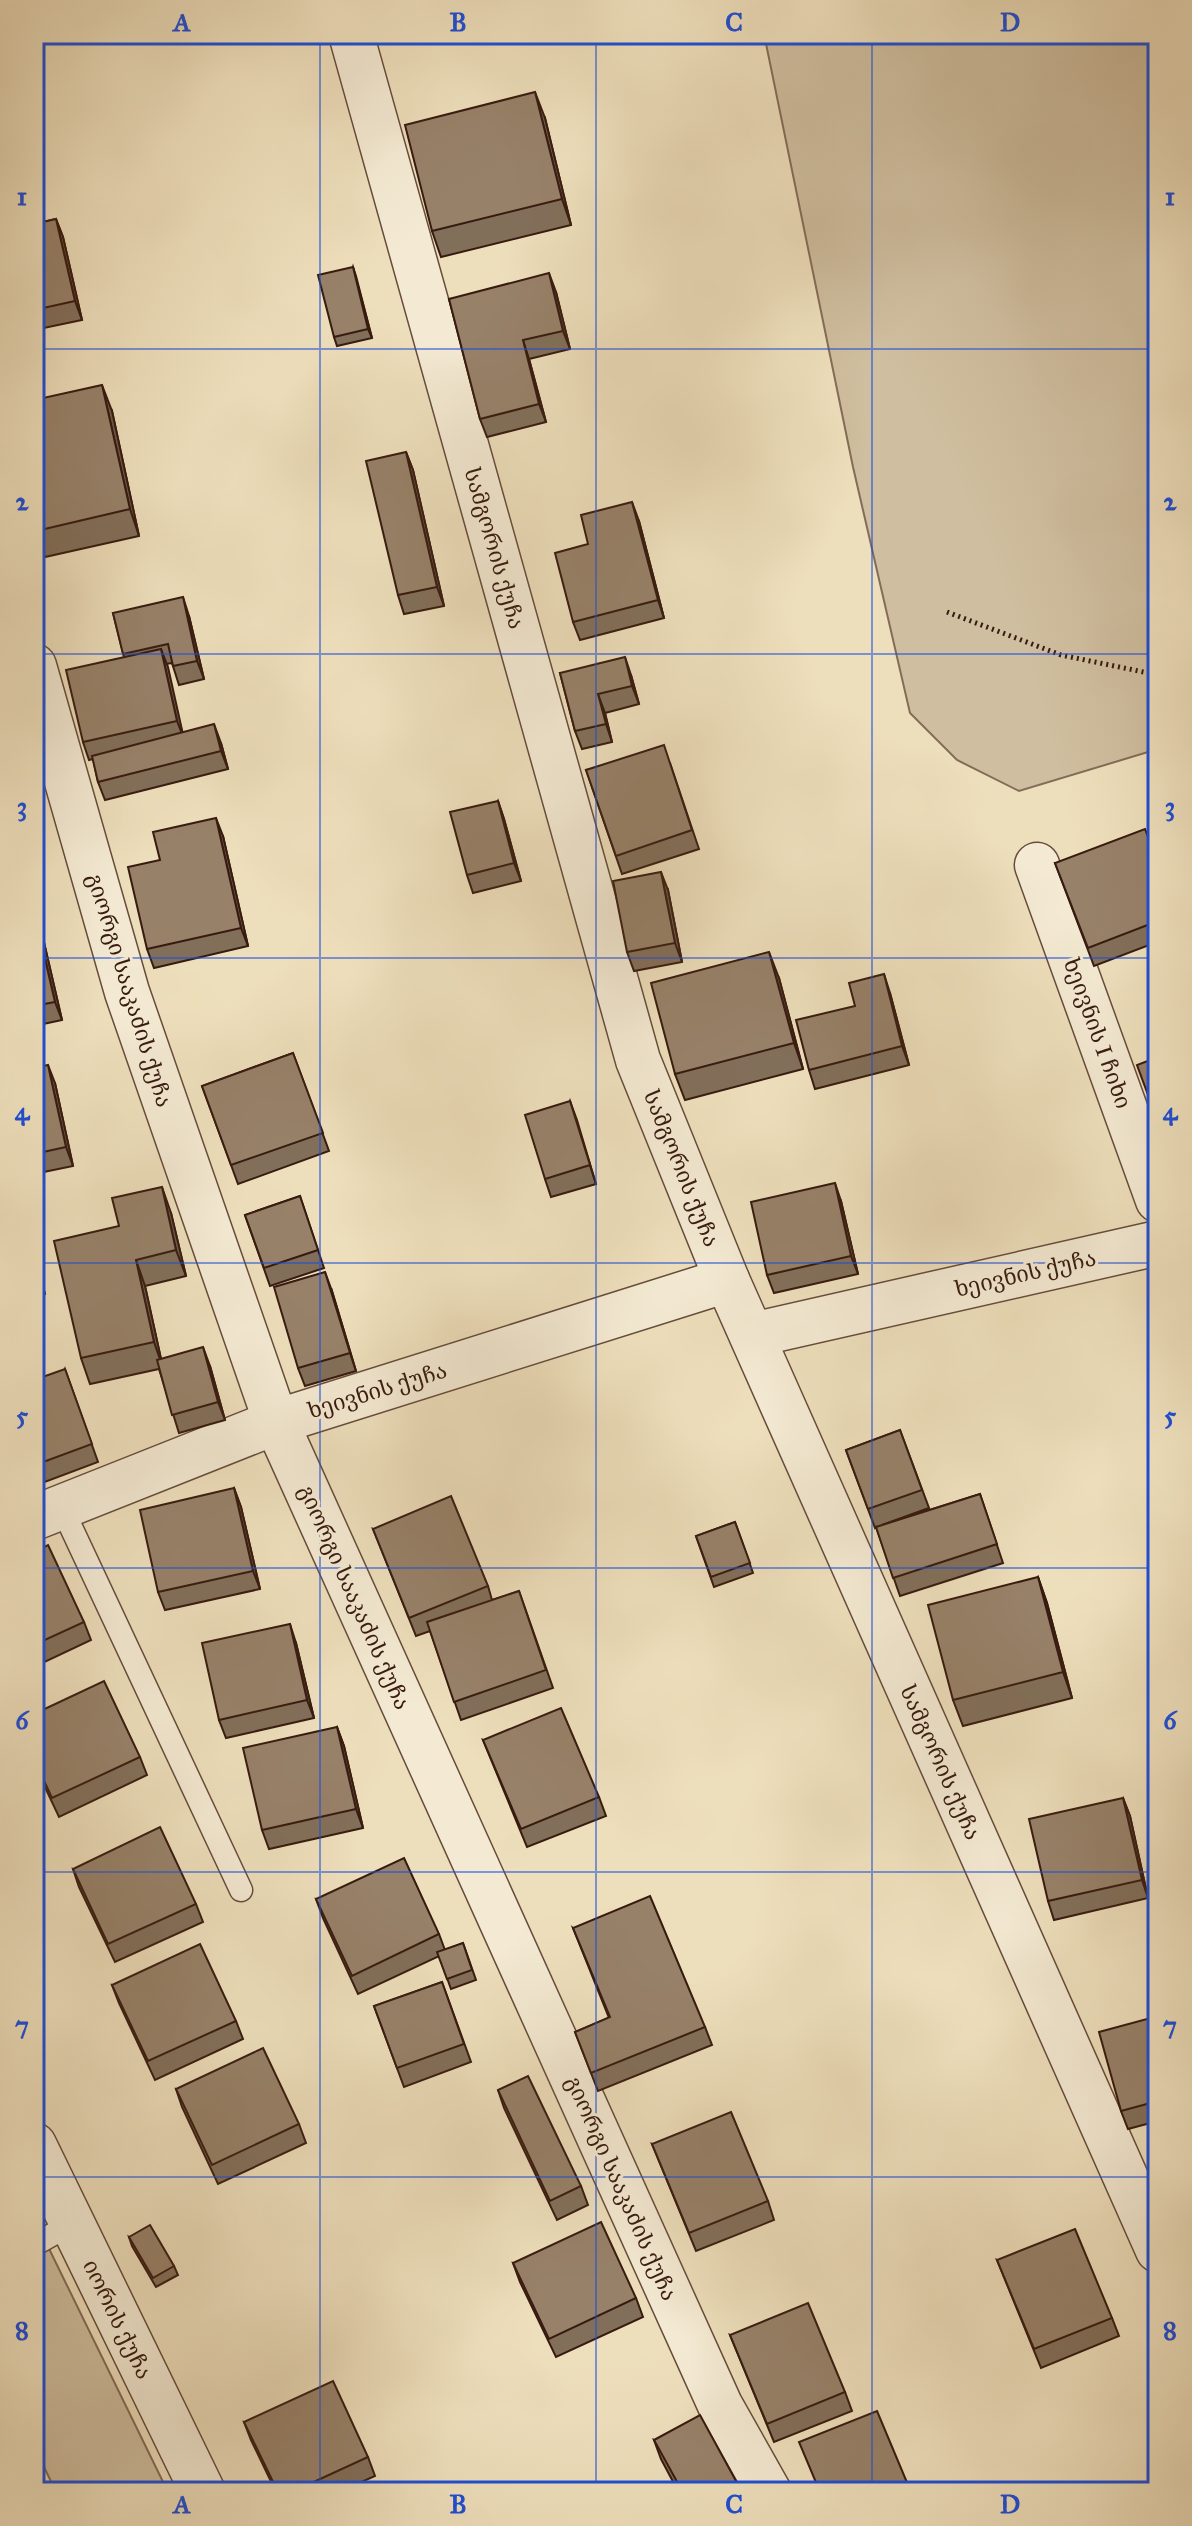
<svg xmlns="http://www.w3.org/2000/svg" width="1192" height="2526" viewBox="0 0 1192 2526" font-family="'IM FELL Great Primer','Noto Serif Georgian',serif">
  <style>
    .green { fill: #cfbe9f; stroke: #846c58; stroke-width: 2 }
    .lines { fill: none; stroke-linecap: round; stroke-linejoin: round }
    .service-casing { stroke: #664c3b; stroke-width: 25 }
    .minor-casing { stroke: #664c3b; stroke-width: 47 }
    .tertiary-casing { stroke: #664c3b; stroke-width: 47 }
    .path { stroke: #381b10; stroke-width: 5; stroke-dasharray: 2 4; stroke-linecap: butt }
    .service { stroke: #f4ead3; stroke-width: 22 }
    .minor { stroke: #f4ead3; stroke-width: 44 }
    .tertiary { stroke: #f4ead3; stroke-width: 44 }
    .wall { fill: #826f5a; stroke: #381b10; stroke-width: 2 }
    .shaded-wall { fill: #6a5a4a; stroke: #381b10; stroke-width: 2 }
    .building { fill: #978169; stroke: #381b10; stroke-width: 2 }
    .grid { fill: none; stroke: #1d4ed8; stroke-width: 2; stroke-opacity: 0.55 }
    .labels { text-anchor: middle; stroke-width: 6; stroke-linejoin: round; paint-order: stroke }
    .street-label { font-size: 22px; fill: #381b10; stroke: #f4ead3 }
    .neatline { fill: none; stroke: #1d4ed8; stroke-width: 3 }
    .grid-label { font-size: 26px; text-anchor: middle; font-weight: bold; fill: #1d4ed8 }
  </style>
  <rect width="100%" height="100%" fill="#eedfbc"/>
  <filter id="stains"><feTurbulence type="fractalNoise" baseFrequency=".0025" numOctaves="4"/><feColorMatrix values="0 0 0 0 .2 0 0 0 0 .09 0 0 0 0 .02 0 0 0 .5 -.17"/></filter>
  <radialGradient id="worn" r=".72"><stop offset=".6" stop-color="#630" stop-opacity="0"/><stop offset="1" stop-color="#630" stop-opacity=".3"/></radialGradient>
  <g class="green">
    <path d="M764,34h394v715l-139,42 -62,-31 -47,-47 -57,-246z"/>
    <path d="M34,2218l134,274h-112l-22,-46z"/>
  </g>
  <g class="lines">
    <defs>
      <g id="service">
        <path d="M62,1508l179,382"/>
        <path d="M34,2245l37,-21"/>
      </g>
      <g id="minor">
        <path d="M351,34l287,1026 89,220 431,970"/>
        <path d="M34,666l93,326 149,430 444,983 49,87"/>
        <path d="M1037,865l121,335"/>
        <path d="M752,1335l406,-92"/>
        <path d="M34,1518l242,-96 451,-142"/>
      </g>
      <path id="tertiary" d="M34,2145l169,347"/>
    </defs>
    <use href="#service" class="service-casing"/>
    <use href="#minor" class="minor-casing"/>
    <use href="#tertiary" class="tertiary-casing"/>
    <path class="path" d="M947,612l114,43 97,20"/>
    <use href="#service" class="service"/>
    <use href="#minor" class="minor"/>
    <use href="#tertiary" class="tertiary"/>
  </g>
  <g class="wall">
    <path d="M545,118l26,107 -130,32 -9,-26z"/>
    <path d="M56,219l7,18 19,83 -48,10v-106z"/>
    <path d="M353,267l19,71 -35,8 -3,-9z"/>
    <path d="M556,292l14,57 -41,10 17,63 -59,15 -7,-18 -31,-120z"/>
    <path d="M112,411l27,125 -94,21 -9,-26z"/>
    <path d="M406,452l7,18 31,136 -40,8 -6,-19z"/>
    <path d="M639,521l25,97 -84,22 -7,-18 15,-78z"/>
    <path d="M113,613l76,3 15,63 -25,6 -7,-22 -6,1 16,68 39,11 7,26 -123,31 -7,-18 -5,-23 -4,1 -6,-18 41,-85z"/>
    <path d="M560,673l71,2 8,29 -34,9 7,29 -30,7 -7,-18z"/>
    <path d="M670,763l29,86 -77,25 -36,-104z"/>
    <path d="M498,801l6,18 17,62 -48,12 -6,-18z"/>
    <path d="M223,836l25,110 -94,22 -7,-19 13,-89z"/>
    <path d="M1055,863h103v107l-9,-25 -55,21z"/>
    <path d="M668,890l14,72 -48,9 -7,-19z"/>
    <path d="M34,920l9,18 19,82 -28,6z"/>
    <path d="M779,978l24,91 -118,31 -10,-26z"/>
    <path d="M890,993l19,72 -94,24 -6,-19 46,-64z"/>
    <path d="M293,1053l36,98 -91,33 -36,-98z"/>
    <path d="M34,1068l21,15 18,83 -39,8z"/>
    <path d="M570,1101l26,83 -45,13 -6,-18z"/>
    <path d="M300,1196l24,72 -54,18 -25,-71z"/>
    <path d="M841,1201l17,73 -84,19 -7,-18z"/>
    <path d="M171,1213l15,63 -41,10 16,73 49,7 15,54 -46,13 -20,-64 -69,15 -9,-26 38,-132z"/>
    <path d="M34,1254l11,40 -11,3z"/>
    <path d="M332,1291l24,80 -51,15 -7,-18z"/>
    <path d="M65,1369l33,93 -56,21 -8,-21z"/>
    <path d="M900,1430l29,78 -47,17 98,-31 23,69 -103,33 -24,-69 -1,1 -29,-78z"/>
    <path d="M234,1488l7,19 19,82 -95,21 -7,-18z"/>
    <path d="M735,1522l18,51 -39,14 -18,-51z"/>
    <path d="M373,1529l115,57 4,14 27,-9 34,97 -92,32 -31,-89 -14,5z"/>
    <path d="M34,1552l50,70 7,18 -57,27z"/>
    <path d="M1038,1577l9,26 25,95 -109,28 -10,-26z"/>
    <path d="M296,1643l18,75 -88,20 -7,-18z"/>
    <path d="M34,1714l106,43 7,18 -88,42 -25,-53z"/>
    <path d="M337,1727l7,19 19,82 -94,21 -7,-19z"/>
    <path d="M483,1740l116,57 7,19 -79,31z"/>
    <path d="M1123,1798l7,18 18,82 -94,22 -6,-19z"/>
    <path d="M73,1869l123,35 7,18 -88,40 -36,-75z"/>
    <path d="M316,1899l123,35 6,16 18,-7 13,37 -25,9 -12,-33 -81,38 -35,-76z"/>
    <path d="M573,1928l132,99 7,18 -114,46 -23,-59 34,-14z"/>
    <path d="M442,1982l29,80 -67,25 -30,-81z"/>
    <path d="M112,1985l124,36 7,18 -88,41 -36,-77z"/>
    <path d="M1158,2016v105l-30,8 -7,-18z"/>
    <path d="M176,2089l123,35 7,19 -88,41 -36,-77z"/>
    <path d="M498,2090l83,96 7,19 -31,15 -53,-112z"/>
    <path d="M652,2144l116,57 6,19 -78,31z"/>
    <path d="M129,2237l45,29 4,9 -22,12 -24,-41z"/>
    <path d="M997,2260l115,58 7,18 -78,32z"/>
    <path d="M513,2263l123,35 7,19 -87,40 -36,-75z"/>
    <path d="M730,2335l115,57 7,19 -78,31z"/>
    <path d="M244,2422l124,35 7,19 -36,16h-63l-25,-52z"/>
    <path d="M654,2440l88,52 -64,-1 -17,-32z"/>
  </g>
  <g class="shaded-wall">
    <path d="M535,92l10,26 26,107 -9,-26z"/>
    <path d="M56,219l7,18 19,83 -7,-19z"/>
    <path d="M353,267l3,9 16,62 -4,-9z"/>
    <path d="M549,273l7,19 14,57 -7,-18z"/>
    <path d="M523,340l6,19 17,63 -7,-18z"/>
    <path d="M102,385l10,26 27,125 -9,-27z"/>
    <path d="M406,452l7,18 31,136 -7,-19z"/>
    <path d="M632,502l7,19 25,97 -6,-18z"/>
    <path d="M183,597l6,19 15,63 -7,-18z"/>
    <path d="M161,649l7,18 16,72 -7,-18z"/>
    <path d="M625,657l6,18 8,29 -7,-18z"/>
    <path d="M598,694l7,19 7,29 -6,-18z"/>
    <path d="M214,724l7,19 7,26 -7,-18z"/>
    <path d="M498,801l6,18 17,62 -7,-18z"/>
    <path d="M216,818l7,18 25,110 -7,-18z"/>
    <path d="M661,872l7,18 14,72 -7,-19z"/>
    <path d="M36,920l7,18 19,82 -7,-18z"/>
    <path d="M769,952l10,26 24,91 -9,-26z"/>
    <path d="M884,974l6,19 19,72 -7,-19z"/>
    <path d="M48,1065l7,18 18,83 -7,-19z"/>
    <path d="M570,1101l7,19 19,64 -6,-19z"/>
    <path d="M835,1183l6,18 17,73 -7,-18z"/>
    <path d="M162,1187l9,26 15,63 -10,-26z"/>
    <path d="M34,1254l1,4 10,36 -7,-18 -4,-17z"/>
    <path d="M136,1260l9,26 18,82 -9,-26z"/>
    <path d="M325,1272l7,19 24,80 -6,-18z"/>
    <path d="M203,1347l7,19 15,54 -7,-18z"/>
    <path d="M234,1488l7,19 19,82 -7,-18z"/>
    <path d="M1038,1577l9,26 25,95 -9,-26z"/>
    <path d="M290,1624l6,19 18,75 -7,-18z"/>
    <path d="M337,1727l7,19 19,82 -7,-19z"/>
    <path d="M1123,1798l7,18 18,82 -6,-18z"/>
  </g>
  <g class="building">
    <path d="M535,92l27,107 -130,32 -27,-106z"/>
    <path d="M56,219l19,82 -41,9v-86z"/>
    <path d="M353,267l15,62 -34,8 -16,-62z"/>
    <path d="M549,273l14,58 -40,9 16,64 -59,15 -31,-120z"/>
    <path d="M102,385l28,124 -94,22 -2,-8v-123z"/>
    <path d="M406,452l31,135 -39,8 -32,-134z"/>
    <path d="M632,502l26,98 -85,22 -18,-69 33,-9 -7,-29z"/>
    <path d="M183,597l14,64 -24,5 -5,-22 -45,10 -10,-41z"/>
    <path d="M161,649l16,72 -94,21 -17,-72z"/>
    <path d="M625,657l7,29 -34,8 8,30 -31,7 -15,-58z"/>
    <path d="M214,724l7,27 -123,31 -6,-26z"/>
    <path d="M664,745l28,85 -76,26 -30,-86z"/>
    <path d="M498,801l16,62 -47,12 -17,-63z"/>
    <path d="M216,818l25,110 -94,21 -19,-82 32,-7 -7,-28z"/>
    <path d="M1145,829l13,34v58l-70,27 -33,-85z"/>
    <path d="M661,872l14,71 -48,9 -14,-71z"/>
    <path d="M34,920h2l19,82 -21,4z"/>
    <path d="M1158,940v30l-9,-27z"/>
    <path d="M769,952l25,91 -119,31 -24,-91z"/>
    <path d="M884,974l18,72 -93,24 -13,-50 59,-14 -6,-23z"/>
    <path d="M293,1053l30,80 -92,32 -29,-79z"/>
    <path d="M1158,1057v65l-21,-57z"/>
    <path d="M48,1065l18,82 -32,7v-86z"/>
    <path d="M570,1101l20,64 -45,14 -20,-64z"/>
    <path d="M835,1183l16,73 -84,19 -16,-73z"/>
    <path d="M162,1187l14,63 -40,10 18,82 -73,16 -27,-117 65,-15 -7,-28z"/>
    <path d="M300,1196l18,54 -54,18 -19,-53z"/>
    <path d="M34,1259l4,17 -4,1z"/>
    <path d="M325,1272l25,81 -52,15 -24,-81z"/>
    <path d="M203,1347l15,55 -46,13 -15,-55z"/>
    <path d="M65,1369l27,75 -57,21 -1,-85z"/>
    <path d="M900,1430l22,60 -54,19 -22,-59z"/>
    <path d="M234,1488l19,83 -95,21 -18,-82z"/>
    <path d="M980,1494l17,50 -104,34 -17,-51z"/>
    <path d="M451,1496l37,90 -79,32 -36,-89z"/>
    <path d="M735,1522l15,41 -39,14 -15,-41z"/>
    <path d="M48,1545l36,77 -50,23v-93z"/>
    <path d="M1038,1577l25,95 -110,28 -25,-95z"/>
    <path d="M519,1591l27,79 -92,32 -27,-80z"/>
    <path d="M290,1624l17,76 -88,20 -17,-77z"/>
    <path d="M104,1681l36,76 -88,41 -18,-39v-45z"/>
    <path d="M561,1708l38,89 -78,32 -38,-89z"/>
    <path d="M337,1727l19,82 -94,21 -19,-82z"/>
    <path d="M1123,1798l19,82 -94,21 -19,-82z"/>
    <path d="M160,1827l36,77 -88,40 -35,-75z"/>
    <path d="M404,1858l35,76 -87,42 -36,-77z"/>
    <path d="M650,1896l55,131 -114,46 -16,-41 35,-15 -37,-89z"/>
    <path d="M463,1943l9,27 -25,9 -10,-27z"/>
    <path d="M200,1944l36,77 -88,40 -36,-76z"/>
    <path d="M442,1982l22,62 -67,24 -23,-62z"/>
    <path d="M1158,2016v85l-37,10 -22,-79z"/>
    <path d="M263,2048l36,76 -87,41 -36,-76z"/>
    <path d="M528,2076l53,110 -31,15 -52,-111z"/>
    <path d="M731,2112l37,89 -79,32 -37,-89z"/>
    <path d="M601,2222l35,76 -87,41 -36,-76z"/>
    <path d="M150,2225l24,41 -21,12 -24,-41z"/>
    <path d="M1075,2229l37,89 -78,31 -37,-89z"/>
    <path d="M808,2303l37,89 -78,32 -37,-89z"/>
    <path d="M333,2381l35,76 -76,35h-14l-34,-70z"/>
    <path d="M877,2411l34,81h-91l-21,-50z"/>
    <path d="M700,2415l42,77h-66l5,-3 -27,-49z"/>
  </g>
  <path class="grid" d="M320,34v2458M596,34v2458M872,34v2458M34,349h1124M34,654h1124M34,958h1124M34,1263h1124M34,1568h1124M34,1872h1124M34,2177h1124"/>
  <g class="labels">
    <g class="street-label">
      <text transform="translate(495 548) rotate(74)" y="8">სამგორის ქუჩა</text>
      <text transform="translate(130 990) rotate(73)" y="8">გიორგი სააკაძის ქუჩა</text>
      <text transform="translate(1098 1033) rotate(70)" y="8">ხეივნის I ჩიხი</text>
      <text transform="translate(682 1168) rotate(68)" y="8">სამგორის ქუჩა</text>
      <text transform="translate(1025 1273) rotate(-13)" y="8">ხეივნის ქუჩა</text>
      <text transform="translate(377 1390) rotate(-17)" y="8">ხეივნის ქუჩა</text>
      <text transform="translate(355 1597) rotate(66)" y="8">გიორგი სააკაძის ქუჩა</text>
      <text transform="translate(941 1762) rotate(66)" y="8">სამგორის ქუჩა</text>
      <text transform="translate(622 2188) rotate(66)" y="8">გიორგი სააკაძის ქუჩა</text>
      <text transform="translate(118 2319) rotate(64)" y="8">იორის ქუჩა</text>
    </g>
  </g>
  <rect width="1192" height="2526" fill="none" stroke="#eedfbc" stroke-width="88"/>
  <rect x="44" y="44" width="1104" height="2438" class="neatline"/>
  <g class="grid-label">
    <text x="182" y="31">A</text>
    <text x="458" y="31">B</text>
    <text x="734" y="31">C</text>
    <text x="1010" y="31">D</text>
    <text x="22" y="205">1</text>
    <text x="1170" y="205">1</text>
    <text x="22" y="510">2</text>
    <text x="1170" y="510">2</text>
    <text x="22" y="815">3</text>
    <text x="1170" y="815">3</text>
    <text x="22" y="1120">4</text>
    <text x="1170" y="1120">4</text>
    <text x="22" y="1424">5</text>
    <text x="1170" y="1424">5</text>
    <text x="22" y="1729">6</text>
    <text x="1170" y="1729">6</text>
    <text x="22" y="2034">7</text>
    <text x="1170" y="2034">7</text>
    <text x="22" y="2339">8</text>
    <text x="1170" y="2339">8</text>
    <text x="182" y="2513">A</text>
    <text x="458" y="2513">B</text>
    <text x="734" y="2513">C</text>
    <text x="1010" y="2513">D</text>
  </g>
  <rect width="100%" height="100%" filter="url(#stains)"/>
  <rect width="100%" height="100%" fill="url(#worn)"/>
</svg>
